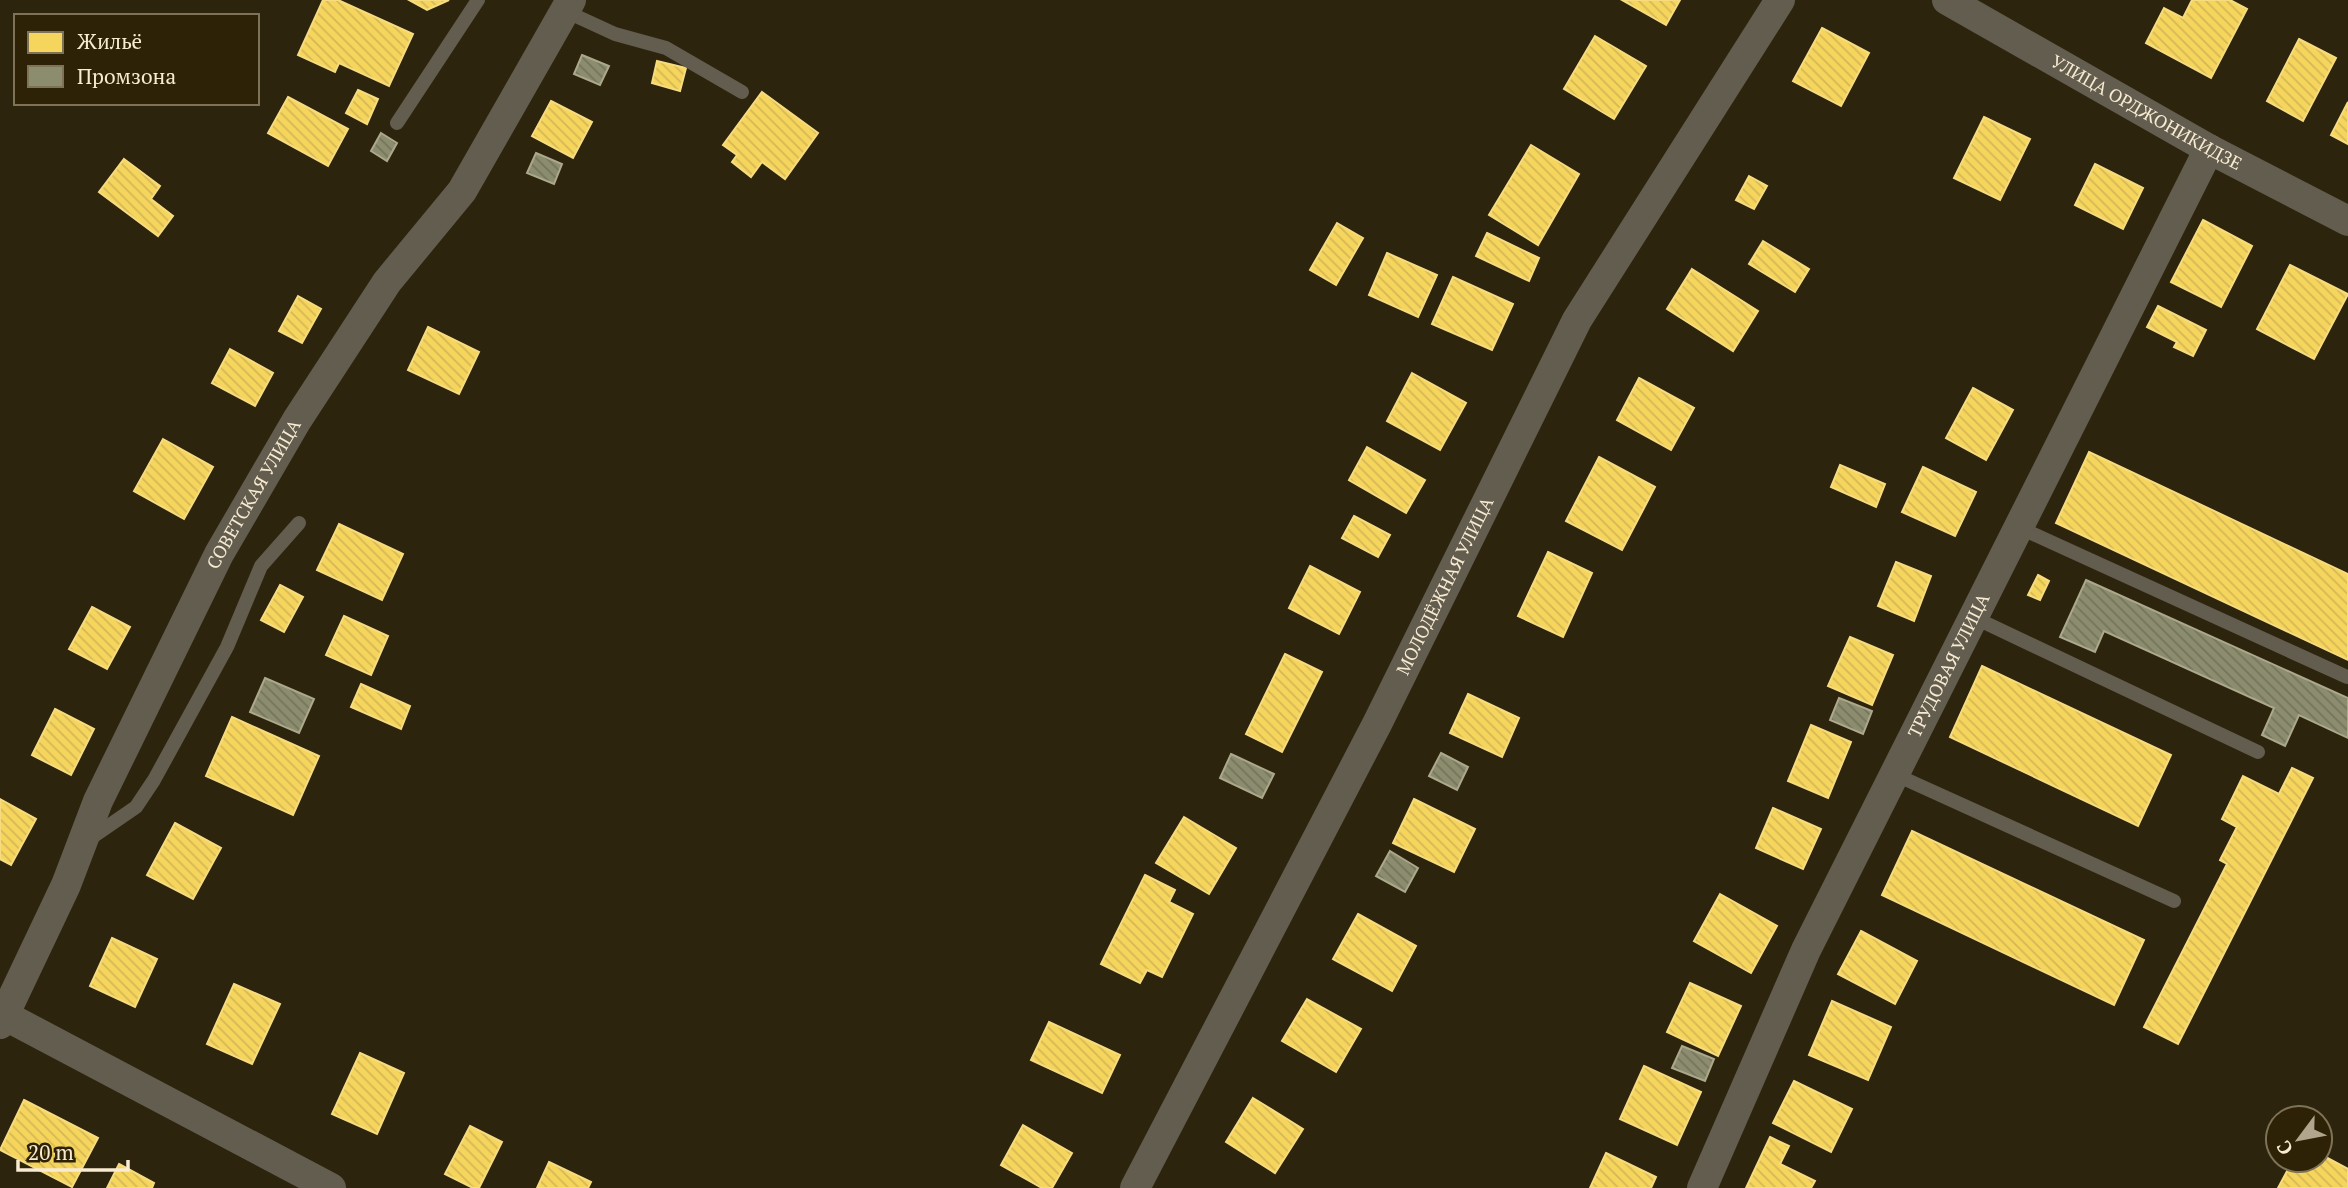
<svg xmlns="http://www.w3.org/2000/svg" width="2348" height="1188" viewBox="0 0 2348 1188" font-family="'PT Serif',serif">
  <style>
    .homes { fill: url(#homes-back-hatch); stroke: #f7dc7f; stroke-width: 2 }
    .industry { fill: url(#industry-back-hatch); stroke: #aca88c; stroke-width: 2 }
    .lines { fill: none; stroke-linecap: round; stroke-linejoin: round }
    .service { stroke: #635d4f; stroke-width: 14 }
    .minor { stroke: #635d4f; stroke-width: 30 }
    .labels { text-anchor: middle; stroke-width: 7; stroke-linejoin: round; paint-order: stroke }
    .street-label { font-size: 18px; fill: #f8ebd1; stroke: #2d2106 }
  </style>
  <defs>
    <pattern id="homes-back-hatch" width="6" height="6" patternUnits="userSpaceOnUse" patternTransform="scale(1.75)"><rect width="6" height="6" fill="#f6d55c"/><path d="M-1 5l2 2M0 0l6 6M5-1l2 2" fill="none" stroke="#d4b856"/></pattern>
    <pattern id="industry-back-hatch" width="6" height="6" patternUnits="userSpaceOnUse" patternTransform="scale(1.75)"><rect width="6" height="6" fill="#8c8c6e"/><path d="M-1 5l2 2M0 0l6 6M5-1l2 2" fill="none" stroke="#75745e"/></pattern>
  </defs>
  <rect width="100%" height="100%" fill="#2d240e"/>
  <g class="homes">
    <path d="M323,0h15l75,34 -24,52 -50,-23 -4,9 -37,-17z"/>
    <path d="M409,0h40l-22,10z"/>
    <path d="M1622,0h58l-14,25z"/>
    <path d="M2192,0h38l17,9 -36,69 -65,-35 18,-35 19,10z"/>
    <path d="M1822,28l47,25 -28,53 -48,-25z"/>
    <path d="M1595,36l51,30 -32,53 -50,-30z"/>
    <path d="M2299,39l37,19 -33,63 -36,-20z"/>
    <path d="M657,61l29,7 -6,23 -28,-8z"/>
    <path d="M358,90l20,9 -11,25 -21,-11z"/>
    <path d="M762,92l56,41 -33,46 -23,-17 -11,15 -19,-15 5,-7 -14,-10z"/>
    <path d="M288,97l60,32 -20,37 -60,-33z"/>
    <path d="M551,101l41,21 -19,36 -41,-22z"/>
    <path d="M2348,102v42l-17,-9z"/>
    <path d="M1984,117l46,22 -30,61 -46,-22z"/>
    <path d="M1531,145l48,29 -41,71 -49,-30z"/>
    <path d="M124,159l36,27 -9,13 22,17 -15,20 -59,-44z"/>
    <path d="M2095,164l48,24 -20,41 -48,-24z"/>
    <path d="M1749,176l18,10 -13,23 -18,-9z"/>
    <path d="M2203,220l49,26 -31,61 -50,-25z"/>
    <path d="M1337,223l26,15 -27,47 -26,-15z"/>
    <path d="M1487,233l52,25 -10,23 -53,-25z"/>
    <path d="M1763,241l46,28 -14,23 -46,-28z"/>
    <path d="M1387,253l50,22 -19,42 -49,-22z"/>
    <path d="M2290,265l58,29 -34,65 -57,-30z"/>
    <path d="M1692,269l66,42 -25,40 -66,-42z"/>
    <path d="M1453,277l60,27 -21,46 -60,-26z"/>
    <path d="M298,296l23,13 -19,34 -23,-12z"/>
    <path d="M2158,306l48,24 -13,26 -19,-9 3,-5 -30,-15z"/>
    <path d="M428,327l51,25 -20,42 -51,-24z"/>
    <path d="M230,349l43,24 -18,33 -43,-23z"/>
    <path d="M1412,373l54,30 -26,47 -53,-29z"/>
    <path d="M1639,378l55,30 -23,42 -54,-30z"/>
    <path d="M1973,388l40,22 -27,50 -40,-22z"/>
    <path d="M163,439l50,28 -29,52 -50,-28z"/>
    <path d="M1367,447l58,33 -19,33 -57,-33z"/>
    <path d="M2089,452l259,122v86l-292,-137z"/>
    <path d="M1599,457l56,30 -33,63 -56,-29z"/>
    <path d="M1840,465l45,19 -9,23 -45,-20z"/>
    <path d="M1923,467l53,25 -21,44 -53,-24z"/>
    <path d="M1354,516l36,19 -12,22 -36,-19z"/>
    <path d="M339,524l64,30 -21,46 -65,-30z"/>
    <path d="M1548,552l44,21 -29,64 -45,-21z"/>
    <path d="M1896,562l35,14 -17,45 -36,-15z"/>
    <path d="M1310,566l50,26 -21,42 -50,-26z"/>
    <path d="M2038,575l11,6 -9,19 -12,-5z"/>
    <path d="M280,585l23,12 -19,35 -23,-12z"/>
    <path d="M92,607l38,20 -23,42 -38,-20z"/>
    <path d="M344,616l44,20 -17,39 -45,-20z"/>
    <path d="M1850,637l43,18 -21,50 -44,-19z"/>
    <path d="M1285,654l37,18 -40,80 -36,-18z"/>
    <path d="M1982,666l189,89 -33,71 -188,-89z"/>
    <path d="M361,684l49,22 -9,23 -50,-22z"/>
    <path d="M1468,694l51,24 -17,39 -52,-24z"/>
    <path d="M55,709l39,20 -23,46 -39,-20z"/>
    <path d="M232,717l87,39 -26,59 -87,-39z"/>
    <path d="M1811,725l40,17 -23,56 -40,-17z"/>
    <path d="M2292,768l21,10 -135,266 -34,-17 83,-163 -7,-4 17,-33 -15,-8 21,-43 36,18z"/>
    <path d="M0,799l36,20 -25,46 -11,-6z"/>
    <path d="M1414,799l61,30 -21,43 -61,-29z"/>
    <path d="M1773,808l48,21 -18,40 -47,-21z"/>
    <path d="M1184,817l52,31 -27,46 -53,-31z"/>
    <path d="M175,823l46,25 -28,51 -46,-24z"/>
    <path d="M1912,831l232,109 -30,65 -232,-110z"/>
    <path d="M1145,875l30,15 -6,12 24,12 -31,63 -15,-7 -7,13 -39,-19z"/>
    <path d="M1720,894l57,32 -26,47 -57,-32z"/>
    <path d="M1358,914l58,32 -24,45 -59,-32z"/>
    <path d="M1861,931l56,30 -22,43 -57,-30z"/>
    <path d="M112,938l45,21 -22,48 -45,-21z"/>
    <path d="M1690,983l51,23 -23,50 -51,-24z"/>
    <path d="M234,984l46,20 -28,60 -45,-20z"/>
    <path d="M1307,999l54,30 -25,43 -54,-31z"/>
    <path d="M1832,1001l59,26 -23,53 -59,-25z"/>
    <path d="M1049,1022l71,33 -18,38 -71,-33z"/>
    <path d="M360,1053l44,20 -27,61 -45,-20z"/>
    <path d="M1644,1066l57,26 -24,53 -57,-26z"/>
    <path d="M1794,1081l58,28 -21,43 -58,-29z"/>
    <path d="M1253,1098l50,31 -28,44 -49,-31z"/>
    <path d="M24,1100l74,38 -26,49 -72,-37z"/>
    <path d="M1023,1125l49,28 -20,35h-10l-41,-23z"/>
    <path d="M470,1126l32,16 -23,46h-6l-28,-14z"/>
    <path d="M1770,1137l19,9 -9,18 35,17 -4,7h-65z"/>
    <path d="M1606,1153l50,24 -5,11h-61z"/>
    <path d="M2320,1154l28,15v19h-70l15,-28h27z"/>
    <path d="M549,1162l42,20 -3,6h-51z"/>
    <path d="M119,1164l35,19 -2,5h-45z"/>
  </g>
  <g class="industry">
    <path d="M582,55l27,11 -9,19 -26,-11z"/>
    <path d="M381,133l16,10 -10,18 -16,-10z"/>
    <path d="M536,153l26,11 -8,20 -27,-11z"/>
    <path d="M2086,580l262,118v40l-49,-23 -14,31 -23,-11 12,-27 -170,-77 -9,21 -35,-15z"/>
    <path d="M265,678l49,21 -15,34 -49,-21z"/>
    <path d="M1839,698l33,13 -9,23 -33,-14z"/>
    <path d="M1441,753l27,14 -11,23 -28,-14z"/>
    <path d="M1231,754l43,20 -12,24 -42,-20z"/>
    <path d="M1390,851l28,17 -13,24 -29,-16z"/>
    <path d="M1682,1046l32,13 -9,22 -33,-13z"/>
  </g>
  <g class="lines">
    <g class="service">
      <path d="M565,11l50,23 51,14 76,44"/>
      <path d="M397,123l81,-123"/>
      <path d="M2018,527l329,150"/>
      <path d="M1973,617l285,135"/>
      <path d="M1894,774l280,127"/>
      <path d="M88,840l48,-33 18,-27 73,-133 34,-81 38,-43"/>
    </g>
    <g class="minor">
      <path id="s1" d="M1947,0l262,149 139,72"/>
      <path d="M0,1013l331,175"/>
      <path id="s2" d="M0,1024l66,-139 32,-84 121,-247 78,-134 90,-138 75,-91 109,-191"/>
      <path id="s3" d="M1135,1188l242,-464 200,-404 203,-320"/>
      <path id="s4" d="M1702,1188l104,-238 403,-801"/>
    </g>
  </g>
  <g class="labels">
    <g class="street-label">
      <text dy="6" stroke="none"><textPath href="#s1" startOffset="229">УЛИЦА ОРДЖОНИКИДЗЕ</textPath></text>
      <text dy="6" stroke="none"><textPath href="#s2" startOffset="588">СОВЕТСКАЯ УЛИЦА</textPath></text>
      <text dy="6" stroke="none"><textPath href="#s3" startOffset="677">МОЛОДЁЖНАЯ УЛИЦА</textPath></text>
      <text dy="6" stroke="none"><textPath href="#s4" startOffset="578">ТРУДОВАЯ УЛИЦА</textPath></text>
    </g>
  </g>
  <rect x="14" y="14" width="245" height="91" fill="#2d2106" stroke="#7e7257" stroke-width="2"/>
  <rect x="28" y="32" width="35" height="21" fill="#f6d55c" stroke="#7e7257" stroke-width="2"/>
  <text x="77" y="49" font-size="21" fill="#f8ebd1">Жильё</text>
  <rect x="28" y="66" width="35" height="21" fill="#8c8c6e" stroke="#7e7257" stroke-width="2"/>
  <text x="77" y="84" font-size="21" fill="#f8ebd1">Промзона</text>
  <g transform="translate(2299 1139) rotate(238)"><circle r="33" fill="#2d2106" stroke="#7e7257" stroke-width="2"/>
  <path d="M0-5L12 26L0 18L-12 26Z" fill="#b1a58d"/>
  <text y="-10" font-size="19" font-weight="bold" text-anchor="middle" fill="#f8ebd1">С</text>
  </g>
  <path d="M18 1160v10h110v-10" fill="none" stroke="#f8ebd1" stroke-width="3.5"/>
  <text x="28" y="1160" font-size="21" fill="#f8ebd1" stroke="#2d2106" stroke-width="5" paint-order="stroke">20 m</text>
</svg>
